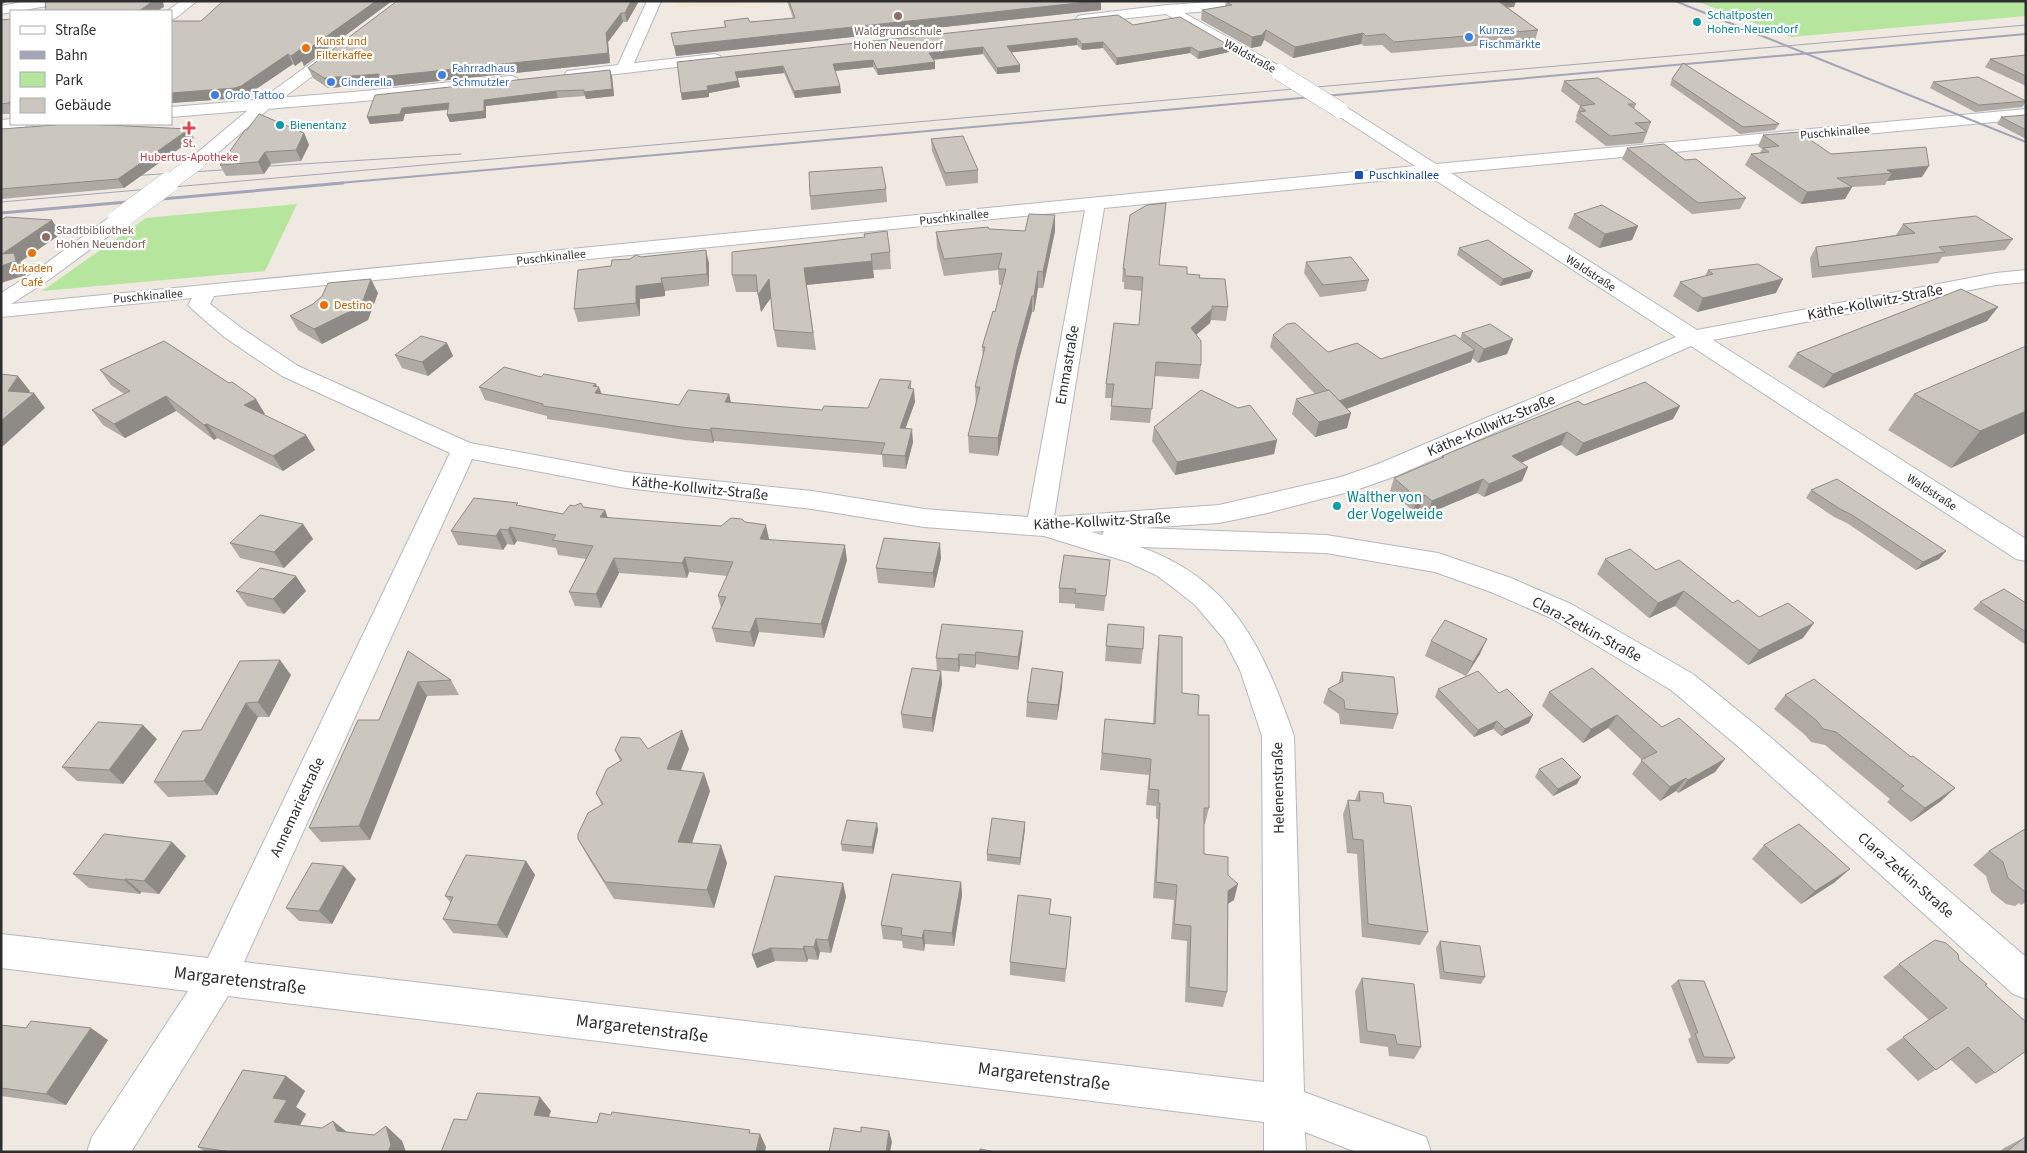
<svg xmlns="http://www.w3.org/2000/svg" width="2027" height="1153" viewBox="0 0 2027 1153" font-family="'Source Sans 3',sans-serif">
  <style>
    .education { fill: #f0e6d1 }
    .green { fill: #b6e59e }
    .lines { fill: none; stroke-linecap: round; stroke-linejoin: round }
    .street-casing { stroke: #b4b7c1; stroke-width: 2 }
    .secondary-casing { stroke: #b4b7c1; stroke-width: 2 }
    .street { fill: #fff; fill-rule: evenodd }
    .secondary { fill: #fff; fill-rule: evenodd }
    .tram { stroke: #a3a6b8; stroke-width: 1 }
    .rail-far1 { stroke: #a3a6b8; stroke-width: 2 }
    .rail { stroke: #a3a6b8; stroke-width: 3 }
    .street-bridge-casing { stroke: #b4b7c1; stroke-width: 17; stroke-linecap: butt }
    .secondary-bridge-far1-casing { stroke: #b4b7c1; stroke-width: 17; stroke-linecap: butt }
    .secondary-bridge-casing { stroke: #b4b7c1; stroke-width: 22; stroke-linecap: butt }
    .street-bridge { stroke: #fff; stroke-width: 16 }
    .secondary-bridge-far1 { stroke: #fff; stroke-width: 16 }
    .secondary-bridge { stroke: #fff; stroke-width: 21 }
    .wall { fill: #afaba4 }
    .shaded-wall { fill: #8e8b86 }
    .building { fill: #cbc7bf; stroke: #8e8b86 }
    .education-dot { fill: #8d6e63; stroke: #fff; stroke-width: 2 }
    .culture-dot { fill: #0f9aa8; stroke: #fff; stroke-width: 2 }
    .shop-dot { fill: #3f7fe0; stroke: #fff; stroke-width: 2 }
    .food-dot { fill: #e8710a; stroke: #fff; stroke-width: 2 }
    .health-dot { fill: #e0444e; stroke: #fff; stroke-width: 2 }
    .transit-dot { fill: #1a4fb4; stroke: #fff; stroke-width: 2 }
    .labels { text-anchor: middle; stroke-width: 4.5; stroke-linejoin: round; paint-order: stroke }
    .far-culture-label { font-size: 12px; fill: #0d838f; stroke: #fff; text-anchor: start }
    .far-shop-label { font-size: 12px; fill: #366cbe; stroke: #fff; text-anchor: start }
    .far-education-label { font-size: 12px; fill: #785e54; stroke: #fff }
    .far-food-label { font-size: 12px; fill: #c56008; stroke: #fff; text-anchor: start }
    .far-street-label { font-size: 12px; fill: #2e2e2e; stroke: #fff }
    .far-health-label { font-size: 12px; fill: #be3a42; stroke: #fff }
    .far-transit-label { font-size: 12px; fill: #164399; stroke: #fff; text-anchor: start }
    .street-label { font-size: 15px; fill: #2e2e2e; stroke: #fff }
    .culture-label { font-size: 15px; fill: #0d838f; stroke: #fff; text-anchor: start }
    .near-street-label { font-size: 18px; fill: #2e2e2e; stroke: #fff }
  </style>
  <rect width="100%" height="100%" fill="#efe9e1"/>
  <path class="education" d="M678,1h220l14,30 -13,1 -15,-31 -208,6z"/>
  <g class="green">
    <path d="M1696,1h330v15l-235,21z"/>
    <path d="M297,204l-32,67 -223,20 104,-73z"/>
  </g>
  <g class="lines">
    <defs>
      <g id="street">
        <path d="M27,1h33l-7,4 -52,9v-8z"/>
        <path d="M181,1h16l-21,17 -5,1v-8h-4z"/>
        <path d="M647,1h14l-27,62 81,-9 5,2 3,3 -3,3 -147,17 -6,-2 -2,-3 2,-3 51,-6z"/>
        <path d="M1226,1h63l-7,4 -98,8 101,56 2,3 -2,3h-12l-107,-61 -83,9 -5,-1 -2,-3 2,-3 5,-1 84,-10z"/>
        <path d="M511,76l6,2 2,3 -2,3 -153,17 -193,16v-10l193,-16z"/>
        <path d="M1340,105l6,2 90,57 590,-55v10l-575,54 246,157 299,-57 30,-3v12l-30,3 -283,55 313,199v22l-10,-2 -325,-213 -295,130 -40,14 -93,24 -44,9 -77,5 184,7 112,18 73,25 60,26 122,70 70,57 263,226v42l-13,-5 -272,-245 -70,-59 -120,-72 -60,-26 -56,-20 -109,-19 -186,-6c93,32 124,103 154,189l10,356 122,45 5,15h-75l-51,-20 1,20h-42v-30l-1036,-126 -97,156h-44l5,-15 96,-146 -187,-23v-34l207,24 242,-505 -168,-77 -58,-39 -32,-28 -4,-4 4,-7 -191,19v-12l1414,-139 -81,-53 -2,-3 2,-3zM1429,176l247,161 -298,127 -37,13 -122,28 -165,12 50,-309zM1085,210l-57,307 -104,-8 -112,-18 -186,-19 -156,-29 -172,-77 -58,-39 -30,-23 4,-8zM472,459l154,29 186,21 112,18 120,9 84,26 28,13 19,14 20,16 29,34 16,31 22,66 2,346 -1020,-120zM1104,531l-2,4 -11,-3z"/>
        <path d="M11,119v5h16l-2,4 -24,2v-10z"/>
      </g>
      <g id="secondary">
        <path d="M341,43l5,2 3,3 -3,3 -75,56 -67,58 -6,1 -6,-1 -3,-4 3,-4 67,-56 77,-56z"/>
        <path d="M118,214l7,2 3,4 -3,4 -78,57 -39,25 -7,2v-15l32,-20 78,-57z"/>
      </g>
    </defs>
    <use href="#street" class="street-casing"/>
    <use href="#secondary" class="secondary-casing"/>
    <use href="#street" class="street"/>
    <use href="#secondary" class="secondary"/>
    <g class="tram">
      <path d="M254,167l207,-13"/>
      <path d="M130,176l107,-7"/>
      <path d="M1,202l2025,-177"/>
    </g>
    <g class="rail-far1">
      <path d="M1675,1l351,141"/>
      <path d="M328,184l1698,-150"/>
    </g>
    <path class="rail" d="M1,213l342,-30"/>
    <defs>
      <path id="street-bridge" d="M1279,72l61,38"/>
      <path id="secondary-bridge-far1" d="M167,184l31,-23"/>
      <path id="secondary-bridge" d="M118,220l50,-37"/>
    </defs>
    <use href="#street-bridge" class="street-bridge-casing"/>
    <use href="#secondary-bridge-far1" class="secondary-bridge-far1-casing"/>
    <use href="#secondary-bridge" class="secondary-bridge-casing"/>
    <use href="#street-bridge" class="street-bridge"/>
    <use href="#secondary-bridge-far1" class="secondary-bridge-far1"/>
    <use href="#secondary-bridge" class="secondary-bridge"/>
  </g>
  <g class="wall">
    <path d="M392,1l-88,65 -2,-5 -7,5 -2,-2 -47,32 -6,2 -69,5v-82h30z"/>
    <path d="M639,1l-12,21h-4l-15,20 2,21 -228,24 -2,-3 -52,4 -15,-10 -5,-10z"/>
    <path d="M787,1h314v9l-425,46 49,-28 -1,-7 26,1 43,-4z"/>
    <path d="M1226,1h290l-2,6h-7l31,23 -3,11 -144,12 -9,-8 -18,1 -3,-2 -68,14 -29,-18 -3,6 -10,2 -50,-28 1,-10 23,-4z"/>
    <path d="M11,19v95h-10v-94z"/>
    <path d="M1133,25l96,27 -31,7 -8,-6 -74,12 -13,-17 -21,2 -5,-5 -66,7 9,13v7l-23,2 -14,-20 -50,6 2,9 -57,6 -5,-8 -38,4 5,15 1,7 -46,5 -11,-25 -46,5 2,9 -31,6v4l-27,3 -5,-38z"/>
    <path d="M2026,55v31l-41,-19 5,-8z"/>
    <path d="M612,76l2,20 -28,3 -1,-3 -27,2 -72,8v12l-36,4 -3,-7 1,-5 -43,4 -2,7 -33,3 -3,-7z"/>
    <path d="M1672,79l107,45 -4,6 -35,4 -70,-49z"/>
    <path d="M1564,81l72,23 -2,5 17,13 -8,21 -37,3 -31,-24 2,-5 -1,-1 4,-10 -19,-15z"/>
    <path d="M1933,82l93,19v1l-4,5 -47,5 -45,-24z"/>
    <path d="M2026,115v24l-29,-15 4,-7z"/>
    <path d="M1,129l193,9 -70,50 -123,11z"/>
    <path d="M304,133l5,12 -8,16 -30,3 -7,10 -38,2 -6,-11z"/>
    <path d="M1763,135l68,19 91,23 -35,4 -2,4 -33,2 -7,12 -44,5 -56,-39 6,-11 9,-1 2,-4 -4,-3z"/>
    <path d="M931,139l47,31v13l-32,3 -14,-35z"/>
    <path d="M1627,148l58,12 61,38 -6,11 -48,5 -70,-55z"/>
    <path d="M886,189l1,13 -76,8 -1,-14z"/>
    <path d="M1574,214l64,12 -6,14 -33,8 -31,-20z"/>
    <path d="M1903,224l110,15 -8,11 -63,7 -4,6 -126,15 -2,-20 6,-11 80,-12z"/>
    <path d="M989,229l36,2h30l-12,57h-5l-4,24h-2l-15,55 -19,89 -29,-3 -1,-17 8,-32 -1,-17 8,-30 -1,-10 13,-35 7,-27h-3l-1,-15 -54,6 -7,-28 -1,-16z"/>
    <path d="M1459,248l71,30 -30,8 -43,-31z"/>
    <path d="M732,252h158l1,17 -18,1 1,8 -68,7 10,65 -39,-3 -3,-17 -3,-32 -10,14 -3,-20h-22l-4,-17z"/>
    <path d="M641,257l68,6v23l-44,5v5l-25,3v17l-62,6 -4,-13 37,-43z"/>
    <path d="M1306,262l63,18 -3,11 -46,6 -16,-24z"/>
    <path d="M1159,265l40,13 29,29 -2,14 -15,-1 -1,3 -14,12 5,30 -2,14 -44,-3 -5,47 -40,-3 2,-22h-7l1,-14 33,-59 3,-34 -18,-2v-7h-2l1,-13z"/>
    <path d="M1708,270l68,23 -79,19 -24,-16 7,-14 25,-6z"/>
    <path d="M378,293l-10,27 -46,24 -24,-14 -8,-14z"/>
    <path d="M1998,307l-11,14 -164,67 -35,-21 9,-14z"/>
    <path d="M1462,333l51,6 -6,15 -29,9 -6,-5 -1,4 -124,47v19l-32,9 -23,-23 4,-15 19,-5 -45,-47 3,-12 55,17 53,7 79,-20z"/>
    <path d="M447,343l6,13 -25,20 -26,-8 -7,-13z"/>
    <path d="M100,370l165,44 -2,1 43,20 9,15 -32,21 -66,-33 -3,2 -38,-29 -51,27 -22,-13 -11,-15 32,-16 -13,-9z"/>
    <path d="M541,377l55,7 1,3 4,7 78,11 50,-11 2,9 91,7 46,-2 43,-27v8l4,13 -10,27 8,13 -7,27 -23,-2 -1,-12 -168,-14 -1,2 -28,-3 -138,-21v-3l-62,-16 -6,-13z"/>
    <path d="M1914,394l112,39 -75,35 -63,-38z"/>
    <path d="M1584,405l96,1 -7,13 -97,37 -15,-11 -40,18 7,4 -6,14 -38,16 -7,-4 -50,21 -7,-6 -7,3 -23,-20 4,-13 47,-19 1,-3z"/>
    <path d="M1154,427l123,13 -3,14 -99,21 -23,-34z"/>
    <path d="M1811,490l135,61 -7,8 -23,11 -69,-47 -13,-6 -28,-19z"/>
    <path d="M519,506l44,8 20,-7 22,3 3,8 113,8 24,-4 24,17 78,21 -23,78 -65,-6 -5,15 -38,-5 -4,-14 9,-20 -3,-12 9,-20 -38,-4 -2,6 -68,-5 -18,35 -26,-2 -6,-14 17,-33 -28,-4 -2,-7 -39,-7 -3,4 -7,-1 -4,6 -45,-5 -7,-14z"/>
    <path d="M303,524l10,15 -29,29 -44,-10 -10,-15z"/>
    <path d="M941,558l-7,30 -56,-5 -2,-15z"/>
    <path d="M1605,559l51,11 77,33 26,14 44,21 -55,27 -73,-59 -26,12 -52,-44z"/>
    <path d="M1110,560l-6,51 -29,-3v-4l-16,-1v-15z"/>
    <path d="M236,591h70l-22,23 -37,-8z"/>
    <path d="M1980,602l46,1v42l-53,-36z"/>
    <path d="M1108,624l35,25 -2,15 -36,-3z"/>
    <path d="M1159,635l23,58 16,22 11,93 -4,16h-1v30l24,21 6,25 -6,4 -1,88 -4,15 -38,-5 2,-61 -16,-2 3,-39 -21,-2 5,-79h-2v-13l-10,-1 3,-30 -49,-5 5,-51 48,4 4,-70z"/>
    <path d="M1431,641l49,13 -14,22 -41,-20z"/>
    <path d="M1022,643l-4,27 -42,-6 -1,4 -15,-2 -1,6 -22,-2 -1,-12z"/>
    <path d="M408,651l43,29 8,15 -32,1 -57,144 -49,2 -12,-14 70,-108z"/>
    <path d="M941,671l1,13 -9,48 -30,-4 -2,-14z"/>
    <path d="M1342,672l56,42 -5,15 -53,-5 -1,-10 -16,-11 5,-14 10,-5z"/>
    <path d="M291,675l-22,42h-11l-41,78 -49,2 -14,-15 47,-52z"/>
    <path d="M1062,687l-5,33 -31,-3 1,-15z"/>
    <path d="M1438,689l91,34 -28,13 -8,-7 -19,8 -39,-40z"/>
    <path d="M1549,692l113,35 63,32 -10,13 -37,21 -2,-2 -16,10 -28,-27 10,-14 -34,-32 -25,15 -41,-37z"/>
    <path d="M1785,695l156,106 -30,21 -24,-20 3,-3 -65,-54 -14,-3 -6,-7 -31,-26z"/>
    <path d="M157,739l-34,45 -46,-3 -15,-14z"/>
    <path d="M648,749h41l-9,21 30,21 -18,52 35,20 -13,45 -100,-9 -26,-42 -10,-18 24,-34 -6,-12 24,-32 -5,-11z"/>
    <path d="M1539,769l38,15 -24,12 -18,-19z"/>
    <path d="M1359,791l25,12 44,129 -8,13 -58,-8 -5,-83 -10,-1 -4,-39 5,-14h7z"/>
    <path d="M1025,822v7l-5,36 -33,-4v-7z"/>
    <path d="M2026,829v73l-5,3 -2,-2 -4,3 -9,-2 -15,-12 -5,-16 -13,-11 16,-14z"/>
    <path d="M878,830l-5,24 -31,-3 -1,-7z"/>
    <path d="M1764,845l71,37 -34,22 -49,-45z"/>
    <path d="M186,856l-27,38 -18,-2 -1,2 -51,-6 -16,-14z"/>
    <path d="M526,861l9,14 -28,63 -54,-5 -10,-14 8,-16 -6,-7z"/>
    <path d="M356,879l-24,45 -33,-3 -13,-13z"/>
    <path d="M961,882l1,13 -8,51 -29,-2 -1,7 -21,-3 -1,-7 -19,-2 -2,-14z"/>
    <path d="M843,883l3,14 -15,56 -11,-1 -2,8 -10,-1 -1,3 -32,-1 -18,7 -5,-13z"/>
    <path d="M1050,914l21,3 -6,65 -55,-7v-13z"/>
    <path d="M1440,941l45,36 -4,7 -41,-5 -4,-31z"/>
    <path d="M1959,960l26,25 10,88 -19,11 -25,-24 -33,21 -32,-32 43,-29 -46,-43 16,-13z"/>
    <path d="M1362,978l59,69 -7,12 -25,-3 -1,-9 -28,-4 -5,-52z"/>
    <path d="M1678,980l57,78 -7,6 -31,-1 -9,-24 3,-2 -20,-51z"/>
    <path d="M1,1025l25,3 82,12 -42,65 -65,-9z"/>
    <path d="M286,1076l19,15 -9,16 10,7 -6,11 22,3 11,-7 13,11 28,3 12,-9 16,15 4,11h-201l-7,-5z"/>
    <path d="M2025,1137l1,15h-27l5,-4z"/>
  </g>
  <g class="shaded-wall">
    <path d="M1,1h6l-2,2 -4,1z"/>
    <path d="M153,1h10l1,6 -7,4h-18z"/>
    <path d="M376,1h16l-88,65 -2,-5 -7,5 -4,-10 18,-13z"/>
    <path d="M631,1h8l-12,21 -2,-9z"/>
    <path d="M1097,1h4v9l-425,46 -2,-10z"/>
    <path d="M1493,1h23l-2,6 -23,2z"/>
    <path d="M621,13l2,9 -15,20 2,21 -228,24 -2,-3 -52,4 -4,-10 282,-45z"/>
    <path d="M1266,30l-2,10 -3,6 -10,2 1,-11z"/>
    <path d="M1363,33l-2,11 -68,14 2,-11z"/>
    <path d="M1077,38v7l-70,8v-7z"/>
    <path d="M1103,42v6l-21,2v-6z"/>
    <path d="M1230,46l-1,6 -31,7 1,-7z"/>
    <path d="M983,47v7l-54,6v-7z"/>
    <path d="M1191,47l-1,6 -74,12 1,-7z"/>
    <path d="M288,54l5,10 -47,32 -6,2 -69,5v-10z"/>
    <path d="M873,60v7l-39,4 -1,-7z"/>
    <path d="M935,62v7l-57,6 -1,-6z"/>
    <path d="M1020,65v7l-23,2v-6z"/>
    <path d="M783,66l1,7 -47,5 -2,-6z"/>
    <path d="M610,70l2,6 2,20 -28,3 -2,-7z"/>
    <path d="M738,81l2,6 -31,6v4l-27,3 -1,-7 26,-7z"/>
    <path d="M840,86l1,7 -46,5 -1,-7z"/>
    <path d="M556,91l2,7 -72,8v12l-36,4 -3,-7 37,-15z"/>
    <path d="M11,100v8l-3,-5z"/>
    <path d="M449,103l2,6 -46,5 -2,7 -33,3 -3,-7 35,-9z"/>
    <path d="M189,129l5,9 -70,50 -6,-9z"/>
    <path d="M304,133l5,12 -8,16 -5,-11z"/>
    <path d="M265,152l6,12 -7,10 -6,-12z"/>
    <path d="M1929,166l-7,11 -35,4 5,-8 -5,-3z"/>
    <path d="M1852,187l-7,12 -44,5 6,-12z"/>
    <path d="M1055,215v16l-12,57v-16z"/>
    <path d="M52,220l9,14 -41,28 4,5 2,8 -25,8 1,-29z"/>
    <path d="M1638,226l-6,14 -33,8 6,-14z"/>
    <path d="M706,250l3,13v23l-2,-12z"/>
    <path d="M872,261l2,17 -68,7 10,65 -12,-82z"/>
    <path d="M1038,271v17l-4,24v-16z"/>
    <path d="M1533,271l-3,7 -30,8 3,-7z"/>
    <path d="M661,278l4,13v5l-25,3v17l-4,-13v-17z"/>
    <path d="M371,279l7,14 -10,27 -46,24 -8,-15z"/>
    <path d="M769,279l3,17 -11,16 -3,-17z"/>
    <path d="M1783,279l-7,14 -79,19 6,-14z"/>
    <path d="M1032,296v16l-15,55 -19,89v-18l19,-88z"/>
    <path d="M1998,307l-11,14 -164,67 10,-14z"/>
    <path d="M1212,309l-2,14 -21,18 2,-13z"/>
    <path d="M1513,339l-6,15 -29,9 6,-14z"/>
    <path d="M447,343l6,13 -25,20 -6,-14z"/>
    <path d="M1475,350l-4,12 -136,51 3,-12z"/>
    <path d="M18,376l12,15 -10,14 14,-12 11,15 -44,40v-27l7,-30z"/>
    <path d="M596,384l2,5 1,-2 5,13 -5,6 -6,-20z"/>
    <path d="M914,389l1,13 -14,39 -1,-13z"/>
    <path d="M729,394l3,13 -7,-5z"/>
    <path d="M166,396l10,15 -51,27 -11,-14z"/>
    <path d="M256,399l9,15 -12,6 -9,-15z"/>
    <path d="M1680,406l-7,13 -97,37 7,-13z"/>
    <path d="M2026,411v22l-75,35 29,-37z"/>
    <path d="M1351,413l-4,15 -32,9 4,-15z"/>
    <path d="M207,424l10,14 -3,2 -10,-15z"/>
    <path d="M711,428l3,13 -1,2 -3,-13z"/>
    <path d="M912,429l1,13 -7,27 -1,-13z"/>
    <path d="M1567,432l-6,13 -54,24 5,-13z"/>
    <path d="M306,435l9,15 -32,21 -10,-15z"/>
    <path d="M1277,440l-3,14 -99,21 2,-13z"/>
    <path d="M1528,467l-6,14 -38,16 5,-13z"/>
    <path d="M1483,479l-6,14 -50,21 5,-13z"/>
    <path d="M1425,495l-5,13 -7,3 4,-13z"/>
    <path d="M605,510l5,15 -10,-8z"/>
    <path d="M303,524l10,15 -29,29 -10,-16z"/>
    <path d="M766,525l3,14h-9z"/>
    <path d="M510,527l7,14 -3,4 -6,-15z"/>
    <path d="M500,529l7,15 -4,6 -7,-14z"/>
    <path d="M940,543l1,15 -7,30 -1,-15z"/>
    <path d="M845,545l2,15 -23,78 -3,-14z"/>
    <path d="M1946,551l-7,8 -23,11 7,-8z"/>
    <path d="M685,557l4,15 -2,6 -5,-15z"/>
    <path d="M614,558l5,15 -18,35 -5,-14z"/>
    <path d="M296,576l10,15 -22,23 -11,-15z"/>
    <path d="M1684,591l-9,15 -26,12 9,-15z"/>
    <path d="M756,618l3,14 -5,15 -4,-15z"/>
    <path d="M1814,623l-11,15 -55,27 11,-15z"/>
    <path d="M1023,631l-1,12 -4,27v-13z"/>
    <path d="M1487,639l-7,15 -14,22 7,-14z"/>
    <path d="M976,652v12l-1,4v-13z"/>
    <path d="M959,654l1,12 -1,6 -1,-13z"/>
    <path d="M280,660l11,15 -22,42 -11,-15z"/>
    <path d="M941,671l1,13 -9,48 -1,-14z"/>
    <path d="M1063,672l-1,15 -5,33 1,-15z"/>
    <path d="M418,682l9,14 -57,144 -11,-14z"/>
    <path d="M246,703l12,14 -41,78 -13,-14z"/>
    <path d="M1533,715l-4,8 -28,13 4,-7z"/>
    <path d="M1617,715l-9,13 -25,15 8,-14z"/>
    <path d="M1497,721l-4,8 -19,8 4,-7z"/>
    <path d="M143,725l14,14 -34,45 -14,-14z"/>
    <path d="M682,730l7,19 -15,39 -7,-19z"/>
    <path d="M1725,759l-10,13 -37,21 10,-13z"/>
    <path d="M704,773l6,18 -24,69 -8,-18z"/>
    <path d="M1581,777l-4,7 -24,12 5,-7z"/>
    <path d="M1686,778l-10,13 -16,10 10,-14z"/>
    <path d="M1955,788l-14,13 -30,21 14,-14z"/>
    <path d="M1025,822v7l-5,36v-7z"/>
    <path d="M877,823l1,7 -5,24 -1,-7z"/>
    <path d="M172,842l14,14 -27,38 -15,-13z"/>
    <path d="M721,845l6,18 -13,45 -7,-18z"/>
    <path d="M526,861l9,14 -28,63 -10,-13z"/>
    <path d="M344,866l12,13 -24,45 -13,-13z"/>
    <path d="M1850,869l-15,13 -34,22 14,-13z"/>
    <path d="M126,879l15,13 -1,2 -16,-14z"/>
    <path d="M961,882l1,13 -8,51 -2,-13z"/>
    <path d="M843,883l3,14 -15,56 -3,-13z"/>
    <path d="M1238,884l-4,16 -10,6 4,-15z"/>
    <path d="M924,930l1,14 -1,7 -2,-13z"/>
    <path d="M816,939l4,13 -2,8 -4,-13z"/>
    <path d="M804,946l4,13 -1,3 -4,-13z"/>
    <path d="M771,948l4,13 -18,7 -5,-13z"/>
    <path d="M91,1028l17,12 -42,65 -20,-11z"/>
    <path d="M286,1076l19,15 -9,16 10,7 -12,22 -20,-14 -1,-24z"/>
    <path d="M540,1097l11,14 -6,17 -11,-13z"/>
    <path d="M333,1121l19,15 -15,-5z"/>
    <path d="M386,1126l16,15 4,11h-18z"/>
    <path d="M889,1131l3,11 -2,10h-4z"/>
    <path d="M760,1134l6,13 -1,5h-9z"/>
  </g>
  <g class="building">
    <path d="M45,1h108l-14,10h-93z"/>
    <path d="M223,1h153l-77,55 10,-13 -18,13 -3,-2 -47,32 -6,2 -64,5v-72h30z"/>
    <path d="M397,1h234l-6,12h-4l-15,20 2,20 -230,24 1,-3 -55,4 -16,-10z"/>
    <path d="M789,1h308l-423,45 -3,-13 55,-6 -2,-6 24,-3 2,4 45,-4z"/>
    <path d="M1226,1h272l40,29 -144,12 -9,-8 -19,2 -3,-3 -68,14 -29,-17 -4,5 -10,2 -50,-27 30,-5z"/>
    <path d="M1118,15l15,10 47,-8 50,29 -31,6 -8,-5 -74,11 -14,-16 -21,2 -5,-6 -70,8 13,19 -23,3 -14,-21 -54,6 6,9 -58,7 -4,-9 -40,4 7,22 -46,5 -11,-25 -48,6 3,9 -31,5 1,4 -27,3 -4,-31z"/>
    <path d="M11,19v81l-3,3 -7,1v-84z"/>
    <path d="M2026,55v21l-36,-17z"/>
    <path d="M1683,63l96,61 -36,3 -71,-48z"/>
    <path d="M610,70l2,19 -28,3v-2l-28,1 -72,9v11l-37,4 2,-12 -47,5 -2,6 -33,3 8,-22z"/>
    <path d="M1978,77l48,24 -47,4 -46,-23z"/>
    <path d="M1598,78l38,26h-8l23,18 -16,1 12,9 -37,4 -31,-24 7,-1 -6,-5 15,-2 -31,-23z"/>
    <path d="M259,114l45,19 -8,17 -31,2 -7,10 -38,3 25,-35h2z"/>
    <path d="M2026,115v15l-25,-13z"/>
    <path d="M57,124h28l104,5 -71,50 -117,10v-60l55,-4z"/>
    <path d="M1799,132l32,22 95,-7 3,19 -42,4 5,3 -55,5 15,9 -45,5 -56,-38 18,-2 -6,-4 16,-2 -16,-11z"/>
    <path d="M963,136l15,34 -33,3 -14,-34z"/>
    <path d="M1664,144l21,16 11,-1 50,39 -48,5 -71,-55z"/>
    <path d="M882,167l4,22 -76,7 -1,-24z"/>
    <path d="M1166,203l-7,62 28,2v7l13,1 -1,3 26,1 3,28 -16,-1v3l-21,19 10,13v24l-45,-3 -4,47 -41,-3 3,-22h-8l8,-61 25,2 4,-48 -18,-1v-7h-2l7,-54 17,-10z"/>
    <path d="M1602,205l36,21 -33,8 -31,-20z"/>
    <path d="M1029,214l26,1 -12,57 -5,-1 -4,25h-2l-15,54 -19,88 -30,-2 12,-49h-5l10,-40h-3l11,-36 2,1 11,-43h-8l4,-16 -58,6 -8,-27 52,-5 1,2 36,2z"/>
    <path d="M1976,216l37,23 -74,8 6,5 -126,15 -3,-20 99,-14 -12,-9z"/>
    <path d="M6,217l46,3 -50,34 12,-1 2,8 -15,5v-46z"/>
    <path d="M887,231l3,21 -19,2 1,7 -68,7 9,65 -39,-3 -5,-51 -11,16 -2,-20h-24v-23l133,-15 -1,-3z"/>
    <path d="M1488,240l45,31 -30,8 -44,-31z"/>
    <path d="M706,250l1,24 -46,4 1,5 -26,3v17l-62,6 4,-39 33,-4 1,-6 18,-1 6,-4 5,2z"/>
    <path d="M1351,257l18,23 -46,5 -17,-23z"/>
    <path d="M1758,264l25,15 -80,19 -23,-16 33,-8 -5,-4z"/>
    <path d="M371,279l-10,27 -47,23 -24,-13 23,-12 9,-8 6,-13z"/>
    <path d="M1961,289l37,18 -165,67 -36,-21z"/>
    <path d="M1295,323l33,29 29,-9 24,16 74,-24 20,15 -136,51 -10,-11h-2l-54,-55 14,-11z"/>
    <path d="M1490,324l23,15 -29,10 -22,-16z"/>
    <path d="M421,336l26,7 -25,19 -27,-7z"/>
    <path d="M164,341l65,42 3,-1 24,17 -12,6 62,30 -33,21 -66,-32 -3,1 -38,-29 -52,28 -22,-14 38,-19 -30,-21z"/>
    <path d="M2026,346v65l-46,20 -66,-37z"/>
    <path d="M504,367l37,10 3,-3 52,10 -3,2 6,1 -4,6 84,12 9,-15 41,4 -4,8 97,8 2,-4 44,2 12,-29 31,2 -3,7 6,1 -14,39 12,1 -7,27 -24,-2 4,-11 -174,-15 -1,2 -29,-3 -138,-21v-2l-64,-17z"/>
    <path d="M1,374l17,2 -10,15 26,2 -33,28z"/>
    <path d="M1645,382l35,24 -97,37 -16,-11 -55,24 16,11 -39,17 -6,-5 -51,22 -7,-6 -8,3 -23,-20 50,-21 -2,-1 41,-17 95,-38 6,4z"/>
    <path d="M1201,390l37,18 12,-3 27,35 -100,22 -23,-35z"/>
    <path d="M1329,390l22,23 -32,9 -23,-23z"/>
    <path d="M1837,479l109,72 -23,11 -71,-47 -12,-6 -29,-19z"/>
    <path d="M474,498l44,5 -2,2 47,9 7,-9 4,1 7,-3 2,4 22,3 -5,7 121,9 10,-8 11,1 3,3 21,3 -6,14 85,6 -24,79 -65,-6 -6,14 -38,-4 14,-31 -8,-1 15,-34 -48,-5 -3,6 -68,-5 -18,36 -27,-2 24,-46 -41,-6 4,-5 -46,-8 -2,3 -8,-1 -4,7 -45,-5z"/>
    <path d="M260,515l43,9 -29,28 -44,-9z"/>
    <path d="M884,538l56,5 -7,30 -57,-5z"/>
    <path d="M1630,549l26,21 23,-10 54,43 5,-3 21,17 29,-14 26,20 -55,27 -75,-59 -26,12 -53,-44z"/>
    <path d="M1064,555l46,5 -4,36 -31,-3 1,-4 -17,-1z"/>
    <path d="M260,568l36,8 -23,23 -37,-8z"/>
    <path d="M2004,589l22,14v29l-46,-30z"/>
    <path d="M1445,620l42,19 -14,23 -42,-21z"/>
    <path d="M942,624l81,7 -5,26 -42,-5 -1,3 -16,-1 -1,5 -22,-1z"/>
    <path d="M1108,624l36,3 -1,22 -37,-3z"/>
    <path d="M1159,635l23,2v56l17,2 -1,20h11v93h-5v46l24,3v18l10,9 -10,7 -1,101 -38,-5 2,-61 -17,-2 3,-39 -21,-3 4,-79h-2l1,-13 -10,-1 2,-30 -49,-6 3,-34 50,5z"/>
    <path d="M408,651l43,29 -33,2 -59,144 -50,2 49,-108h21z"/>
    <path d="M280,660l-22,42 -12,1 -42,78 -50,1 29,-51 18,-1 39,-69z"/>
    <path d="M912,668l29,3 -9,47 -31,-4z"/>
    <path d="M1032,668l31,4 -5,33 -31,-3z"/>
    <path d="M1592,668l70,59 17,-9 46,41 -37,21 -2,-2 -16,9 -29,-27 16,-8 -40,-37 -26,14 -42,-37z"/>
    <path d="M1478,671l21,22 8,-4 26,26 -28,14 -8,-8 -19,9 -40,-41z"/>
    <path d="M1342,672l52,5 4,37 -53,-5 -1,-9 -16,-11 15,-8z"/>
    <path d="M1814,679l97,78 2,-1 42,32 -30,20 -25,-19 4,-3 -68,-54 -13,-3 -6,-8 -32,-26z"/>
    <path d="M98,722l45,3 -34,45 -47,-3z"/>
    <path d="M682,730l-15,39 37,4 -26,69 43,3 -14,45 -102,-8 -27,-43v-5l10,-21 15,-9 -7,-11 11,-24 15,-9 -7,-10 6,-13 19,1 8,11z"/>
    <path d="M1562,758l19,19 -23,12 -19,-20z"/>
    <path d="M1359,791l24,2 1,10 27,3 17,126 -60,-8 -5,-84 -10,-1 -5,-39 12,1z"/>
    <path d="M992,818l33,4 -5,36 -33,-4z"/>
    <path d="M847,820l30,3 -5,24 -31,-3z"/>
    <path d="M1799,824l51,45 -35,22 -51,-46z"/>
    <path d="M2025,829h1v62h-2l-16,-13 -5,-16 -14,-11z"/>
    <path d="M104,834l68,8 -28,39 -18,-2 -2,1 -51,-6z"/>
    <path d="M466,855l60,6 -29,64 -54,-6 10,-22 -8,-1z"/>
    <path d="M312,863l32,3 -25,45 -33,-3z"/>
    <path d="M892,874l69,8 -9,51 -28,-3 -2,8 -21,-3 1,-7 -21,-3z"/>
    <path d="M775,876l68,7 -15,57 -12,-1 -2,8 -10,-1 -1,3 -32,-1 -19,7z"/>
    <path d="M1018,895l33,4 -2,15 22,3 -5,52 -56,-7z"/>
    <path d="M1935,940l11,3 12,11 1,6 28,24 -2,1 41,37v29l-31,22 -27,-26 -32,23 -33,-33 44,-29 -48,-44z"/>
    <path d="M1440,941l40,5 5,31 -41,-5z"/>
    <path d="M1362,978l52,6 7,63 -24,-3 -2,-9 -28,-4z"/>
    <path d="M1678,980l26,1 31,77 -31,-1 -9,-24h3z"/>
    <path d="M31,1021l60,7 -45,66 -45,-6v-63l25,3z"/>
    <path d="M243,1070l43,6 -13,22 14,2 -13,22 48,6 11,-7 4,10 37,4 12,-9 5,19 -3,7h-157l-33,-5z"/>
    <path d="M477,1093l63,4 -6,18 63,8 3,-10 11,2 1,-3 138,18 -1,3 11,1 -4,18h-315l13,-33 13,1z"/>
    <path d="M861,1127l28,4 -3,21h-57l5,-24 27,4z"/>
    <path d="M2025,1137l1,1v14h-20z"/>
    <path d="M980,1149l16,3h-16z"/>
  </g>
  <g class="education-dot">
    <circle cx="898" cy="16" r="5"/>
    <circle cx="46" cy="237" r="5"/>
  </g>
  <g class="culture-dot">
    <circle cx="1697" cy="22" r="5"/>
    <circle cx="280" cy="125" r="5"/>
    <circle cx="1337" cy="506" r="5"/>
  </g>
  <g class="shop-dot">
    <circle cx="1469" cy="37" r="5"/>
    <circle cx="442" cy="75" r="5"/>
    <circle cx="331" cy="82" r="5"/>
    <circle cx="215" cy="95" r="5"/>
  </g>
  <g class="food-dot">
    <circle cx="306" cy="48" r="5"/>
    <circle cx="32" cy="253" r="5"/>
    <circle cx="324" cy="305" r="5"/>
  </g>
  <path class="health-dot" d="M186.5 120.5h5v5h5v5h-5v5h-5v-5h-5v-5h5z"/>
  <rect class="transit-dot" x="1354" y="170" width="10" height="10" rx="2.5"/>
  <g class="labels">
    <g class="far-culture-label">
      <text x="1707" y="19">Schaltposten<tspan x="1707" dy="14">Hohen-Neuendorf</tspan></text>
      <text x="290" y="129">Bienentanz</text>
    </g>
    <g class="far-shop-label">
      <text x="1479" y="34">Kunzes<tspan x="1479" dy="14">Fischmärkte</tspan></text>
      <text x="452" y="72">Fahrradhaus<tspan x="452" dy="14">Schmutzler</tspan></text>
      <text x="341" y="86">Cinderella</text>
      <text x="225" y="99">Ordo Tattoo</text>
    </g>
    <g class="far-education-label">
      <text x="898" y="35">Waldgrundschule<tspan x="898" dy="14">Hohen Neuendorf</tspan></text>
      <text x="56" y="234" text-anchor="start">Stadtbibliothek<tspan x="56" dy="14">Hohen Neuendorf</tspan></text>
    </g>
    <g class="far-food-label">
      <text x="316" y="45">Kunst und<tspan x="316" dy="14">Filterkaffee</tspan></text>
      <text x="32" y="272" text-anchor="middle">Arkaden<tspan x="32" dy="14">Café</tspan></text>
      <text x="334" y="309">Destino</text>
    </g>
    <g class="far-street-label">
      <text transform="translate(1250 56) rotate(29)" y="4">Waldstraße</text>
      <text transform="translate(1835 132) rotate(-5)" y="4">Puschkinallee</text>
      <text transform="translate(954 217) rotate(-6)" y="4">Puschkinallee</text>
      <text transform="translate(551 257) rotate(-6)" y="4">Puschkinallee</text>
      <text transform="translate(1591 273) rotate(33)" y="4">Waldstraße</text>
      <text transform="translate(148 296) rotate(-5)" y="4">Puschkinallee</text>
      <text transform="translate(1932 492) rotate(33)" y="4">Waldstraße</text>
    </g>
    <g class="far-health-label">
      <text x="189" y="147">St.<tspan x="189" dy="14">Hubertus-Apotheke</tspan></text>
    </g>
    <g class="far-transit-label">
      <text x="1369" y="179">Puschkinallee</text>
    </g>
    <g class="street-label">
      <text transform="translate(1875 302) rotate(-11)" y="5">Käthe-Kollwitz-Straße</text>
      <text transform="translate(1067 365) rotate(-80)" y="5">Emmastraße</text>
      <text transform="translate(1491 425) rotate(-23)" y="5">Käthe-Kollwitz-Straße</text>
      <text transform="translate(700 488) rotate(6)" y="5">Käthe-Kollwitz-Straße</text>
      <text transform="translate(1102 521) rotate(-3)" y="5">Käthe-Kollwitz-Straße</text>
      <text transform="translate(1587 629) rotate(28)" y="5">Clara-Zetkin-Straße</text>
      <text transform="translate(1278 788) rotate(-91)" y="5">Helenenstraße</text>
      <text transform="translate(297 807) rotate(-65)" y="5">Annemariestraße</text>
      <text transform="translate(1906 875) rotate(41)" y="5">Clara-Zetkin-Straße</text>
    </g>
    <g class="culture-label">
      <text x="1347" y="502">Walther von<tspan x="1347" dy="17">der Vogelweide</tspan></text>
    </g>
    <g class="near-street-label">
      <text transform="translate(240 980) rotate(7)" y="6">Margaretenstraße</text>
      <text transform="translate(642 1028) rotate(7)" y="6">Margaretenstraße</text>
      <text transform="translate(1044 1076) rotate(7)" y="6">Margaretenstraße</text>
    </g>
  </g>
  <rect width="2027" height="1153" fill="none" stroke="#2e2e2e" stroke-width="5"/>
  <rect x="10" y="10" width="162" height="115" fill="#ffffff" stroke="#ababab"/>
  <rect x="20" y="26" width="25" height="8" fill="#ffffff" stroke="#ababab"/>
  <text x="55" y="35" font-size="15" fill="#2e2e2e">Straße</text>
  <rect x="20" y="51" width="25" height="8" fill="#a3a6b8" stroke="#ababab"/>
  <text x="55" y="60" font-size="15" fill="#2e2e2e">Bahn</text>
  <rect x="20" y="72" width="25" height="15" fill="#b6e59e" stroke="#ababab"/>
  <text x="55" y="85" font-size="15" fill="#2e2e2e">Park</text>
  <rect x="20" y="98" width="25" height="15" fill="#cbc7bf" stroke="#ababab"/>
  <text x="55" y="110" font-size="15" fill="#2e2e2e">Gebäude</text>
</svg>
